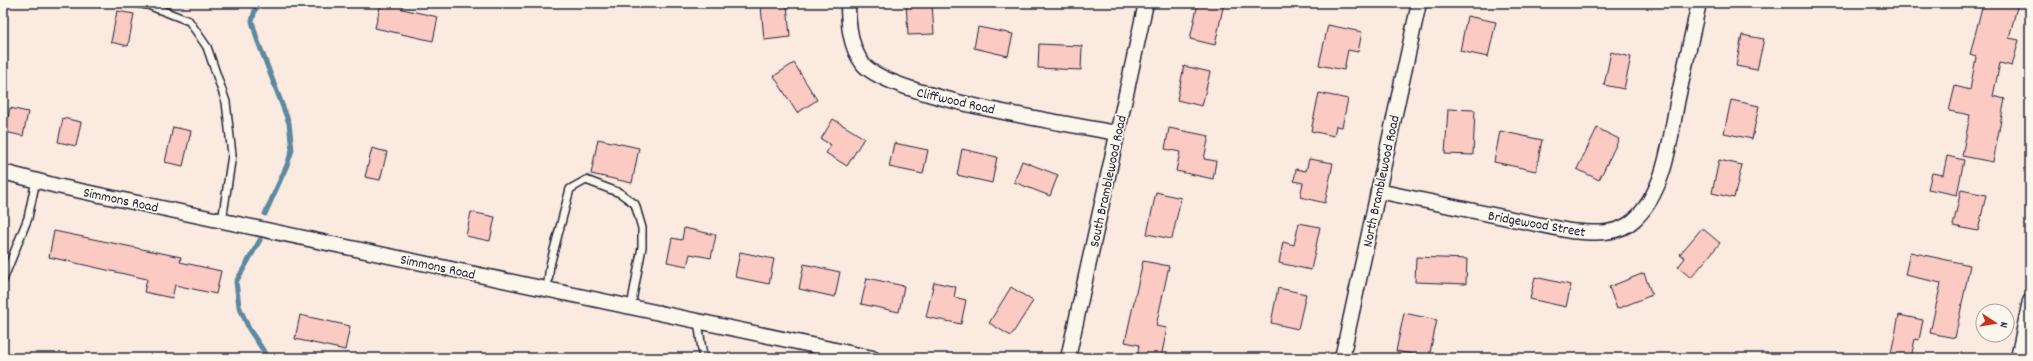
<svg xmlns="http://www.w3.org/2000/svg" width="2033" height="361" viewBox="0 0 2033 361" font-family="Dekko,sans-serif">
  <style>
    .lines { fill: none; stroke-linecap: round; stroke-linejoin: round }
    .stream { stroke: #5c89a0; stroke-width: 5 }
    .building { fill: #facac3; stroke: #22223b }
    .lane-casing { stroke: #22223b; stroke-width: 10 }
    .street-casing { stroke: #22223b; stroke-width: 17 }
    .lane { stroke: #fbf7ec; stroke-width: 7 }
    .street { stroke: #fbf7ec; stroke-width: 14 }
    .labels { text-anchor: middle; stroke-width: 3.5; stroke-linejoin: round; paint-order: stroke }
    .street-label { font-size: 14px; fill: #22223b; stroke: #fbf7ec }
  </style>
  <rect width="100%" height="100%" fill="#fbeae0"/>
  <filter id="ink" filterUnits="userSpaceOnUse"><feTurbulence type="fractalNoise" baseFrequency=".025" numOctaves="2"/><feDisplacementMap in="SourceGraphic" scale="8" xChannelSelector="R" yChannelSelector="G"/><feConvolveMatrix kernelMatrix="1 2 1 2 8 2 1 2 1" color-interpolation-filters="sRGB"/></filter>
  <g filter="url(#ink)">
    <g class="lines">
      <g class="stream">
        <path d="M261,3l-6,7 -3,11 5,18 32,84 3,27 -5,15 -22,49"/>
        <path d="M260,240l-24,42 3,24 10,23 14,21 4,8"/>
      </g>
    </g>
    <g class="building">
      <path d="M381,3h23l-2,6 36,8 -5,24 -58,-13z"/>
      <path d="M906,3h26l2,31 -26,1z"/>
      <path d="M1198,3h26l-9,42 -25,-6z"/>
      <path d="M1983,3h35l-9,35 10,2 -7,26 -12,-3 -7,33 12,3 -12,63 -31,-6 8,-41 -21,-4 6,-25 15,4 6,-33 -6,-2z"/>
      <path d="M787,4l3,33 -26,3 -3,-34z"/>
      <path d="M117,11l17,3 -6,32 -17,-4z"/>
      <path d="M1467,16l29,6 -8,35 -28,-6z"/>
      <path d="M1328,25l34,7 -4,20 -10,-2 -4,20 -25,-5z"/>
      <path d="M978,27l35,7 -5,22 -34,-8z"/>
      <path d="M1742,35l22,4 -7,31 -21,-4z"/>
      <path d="M1039,44l43,2 -1,24 -43,-2z"/>
      <path d="M1611,52l20,5 -7,32 -20,-4z"/>
      <path d="M794,63l23,37 -20,13 -23,-37z"/>
      <path d="M1184,66l26,6 -8,34 -25,-6z"/>
      <path d="M1319,93l29,6 -6,28 -6,-1 -2,10 -23,-5z"/>
      <path d="M1731,100l28,6 -7,33 -28,-6z"/>
      <path d="M10,108l18,4 -5,24 -18,-4z"/>
      <path d="M1448,109l27,1 -2,45 -28,-1z"/>
      <path d="M63,118l18,4 -5,24 -18,-4z"/>
      <path d="M833,119l31,19 -17,28 -21,-13 5,-8 -10,-6z"/>
      <path d="M173,127l18,4 -8,35 -18,-4z"/>
      <path d="M1169,128l40,8 -5,23 12,2 -3,18 -37,-8 4,-19 -15,-3z"/>
      <path d="M1597,128l22,11 -20,41 -22,-11z"/>
      <path d="M1500,131l42,9 -6,31 -42,-9z"/>
      <path d="M598,139l41,9 -7,35 -41,-9z"/>
      <path d="M894,143l34,7 -5,24 -34,-7z"/>
      <path d="M372,148l15,4 -7,28 -15,-3z"/>
      <path d="M962,149l35,8 -5,26 -35,-8z"/>
      <path d="M1947,156l17,4 -7,35 -29,-6 4,-16 11,2z"/>
      <path d="M1309,159l24,4 -8,40 -25,-6 3,-14 -9,-2 2,-12 10,2z"/>
      <path d="M1719,160l23,5 -8,33 -22,-5z"/>
      <path d="M1022,161l36,14 -8,21 -36,-14z"/>
      <path d="M1961,190l25,5 -8,36 -25,-5z"/>
      <path d="M1156,192l25,6 -9,41 -25,-5z"/>
      <path d="M471,212l24,5 -5,24 -24,-5z"/>
      <path d="M1299,223l21,4 -9,43 -32,-7 4,-21 11,3z"/>
      <path d="M684,228l32,7 -5,23 -21,-4 -3,12 -20,-4 5,-24 10,2z"/>
      <path d="M1702,228l18,15 -29,35 -13,-11 7,-9 -5,-4z"/>
      <path d="M54,231l127,26 -1,5 41,9 -5,23 -41,-9 -3,13 -28,-6 3,-13 -98,-22z"/>
      <path d="M740,252l34,7 -5,25 -34,-7z"/>
      <path d="M1910,252l60,13 -15,73 -25,-5 11,-50 -36,-8z"/>
      <path d="M1416,257l51,2 -1,25 -51,-2z"/>
      <path d="M1143,261l26,5 -13,60 11,2 -6,30h-24l2,-13 -14,-3z"/>
      <path d="M804,264l36,8 -5,25 -36,-8z"/>
      <path d="M1644,273l8,22 -35,14 -8,-22z"/>
      <path d="M1535,277l36,8 -5,22 -36,-8z"/>
      <path d="M867,278l37,8 -5,26 -38,-8z"/>
      <path d="M934,282l22,5 -2,10 12,3 -5,24 -35,-7z"/>
      <path d="M1011,287l22,14 -22,35 -22,-13z"/>
      <path d="M1278,288l28,6 -8,35 -27,-6z"/>
      <path d="M1404,313l33,7 -8,37 -33,-6z"/>
      <path d="M300,315l50,11 -5,24 -50,-11z"/>
      <path d="M1899,315l24,5 -4,20 -4,-1 -4,19h-21z"/>
    </g>
    <g class="lines">
      <defs>
        <g id="lane">
          <path d="M136,3l12,2 41,16 18,26 19,55 6,53 -10,66"/>
          <path d="M3,280l25,-62 8,-38"/>
          <path d="M547,290l3,-25 20,-76 16,-9 34,13 15,11 7,24v19l-11,60"/>
          <path d="M698,320l5,38"/>
        </g>
        <g id="street">
          <path d="M848,3c0,21 2,44 15,61 27,33 206,60 254,69"/>
          <path d="M3,172l54,14 816,172"/>
          <path d="M1378,191l192,40c22,2 47,5 64,-11 32,-29 36,-82 44,-122 7,-31 14,-63 21,-95"/>
          <path d="M1068,358l78,-355"/>
          <path d="M1342,358l77,-355"/>
          <path d="M2018,358l12,-57"/>
        </g>
      </defs>
      <use href="#lane" class="lane-casing"/>
      <use href="#street" class="street-casing"/>
      <use href="#lane" class="lane"/>
      <use href="#street" class="street"/>
    </g>
  </g>
  <g class="labels">
    <g class="street-label">
      <text transform="translate(956 100) rotate(13)" y="5">Cliffwood Road</text>
      <text transform="translate(1107 181) rotate(-78)" y="5">South Bramblewood Road</text>
      <text transform="translate(1380 181) rotate(-78)" y="5">North Bramblewood Road</text>
      <text transform="translate(121 199) rotate(12)" y="5">Simmons Road</text>
      <text transform="translate(1537 223) rotate(10)" y="5">Bridgewood Street</text>
      <text transform="translate(438 266) rotate(12)" y="5">Simmons Road</text>
    </g>
  </g>
  <rect width="2033" height="361" fill="none" stroke="#fbf7ec" stroke-width="16"/>
  <rect x="8" y="8" width="2017" height="345" fill="none" stroke="#22223b" stroke-width="1.5" filter="url(#ink)"/>
  <g transform="translate(1995 323) rotate(102)"><circle r="19" fill="#fbf7ec" stroke="#a4a2a5"/>
  <path d="M0-3L7 15L0 10L-7 15Z" fill="#c8321e"/>
  <text y="-6" font-size="11" font-weight="bold" text-anchor="middle" fill="#22223b">N</text>
  </g>
</svg>
